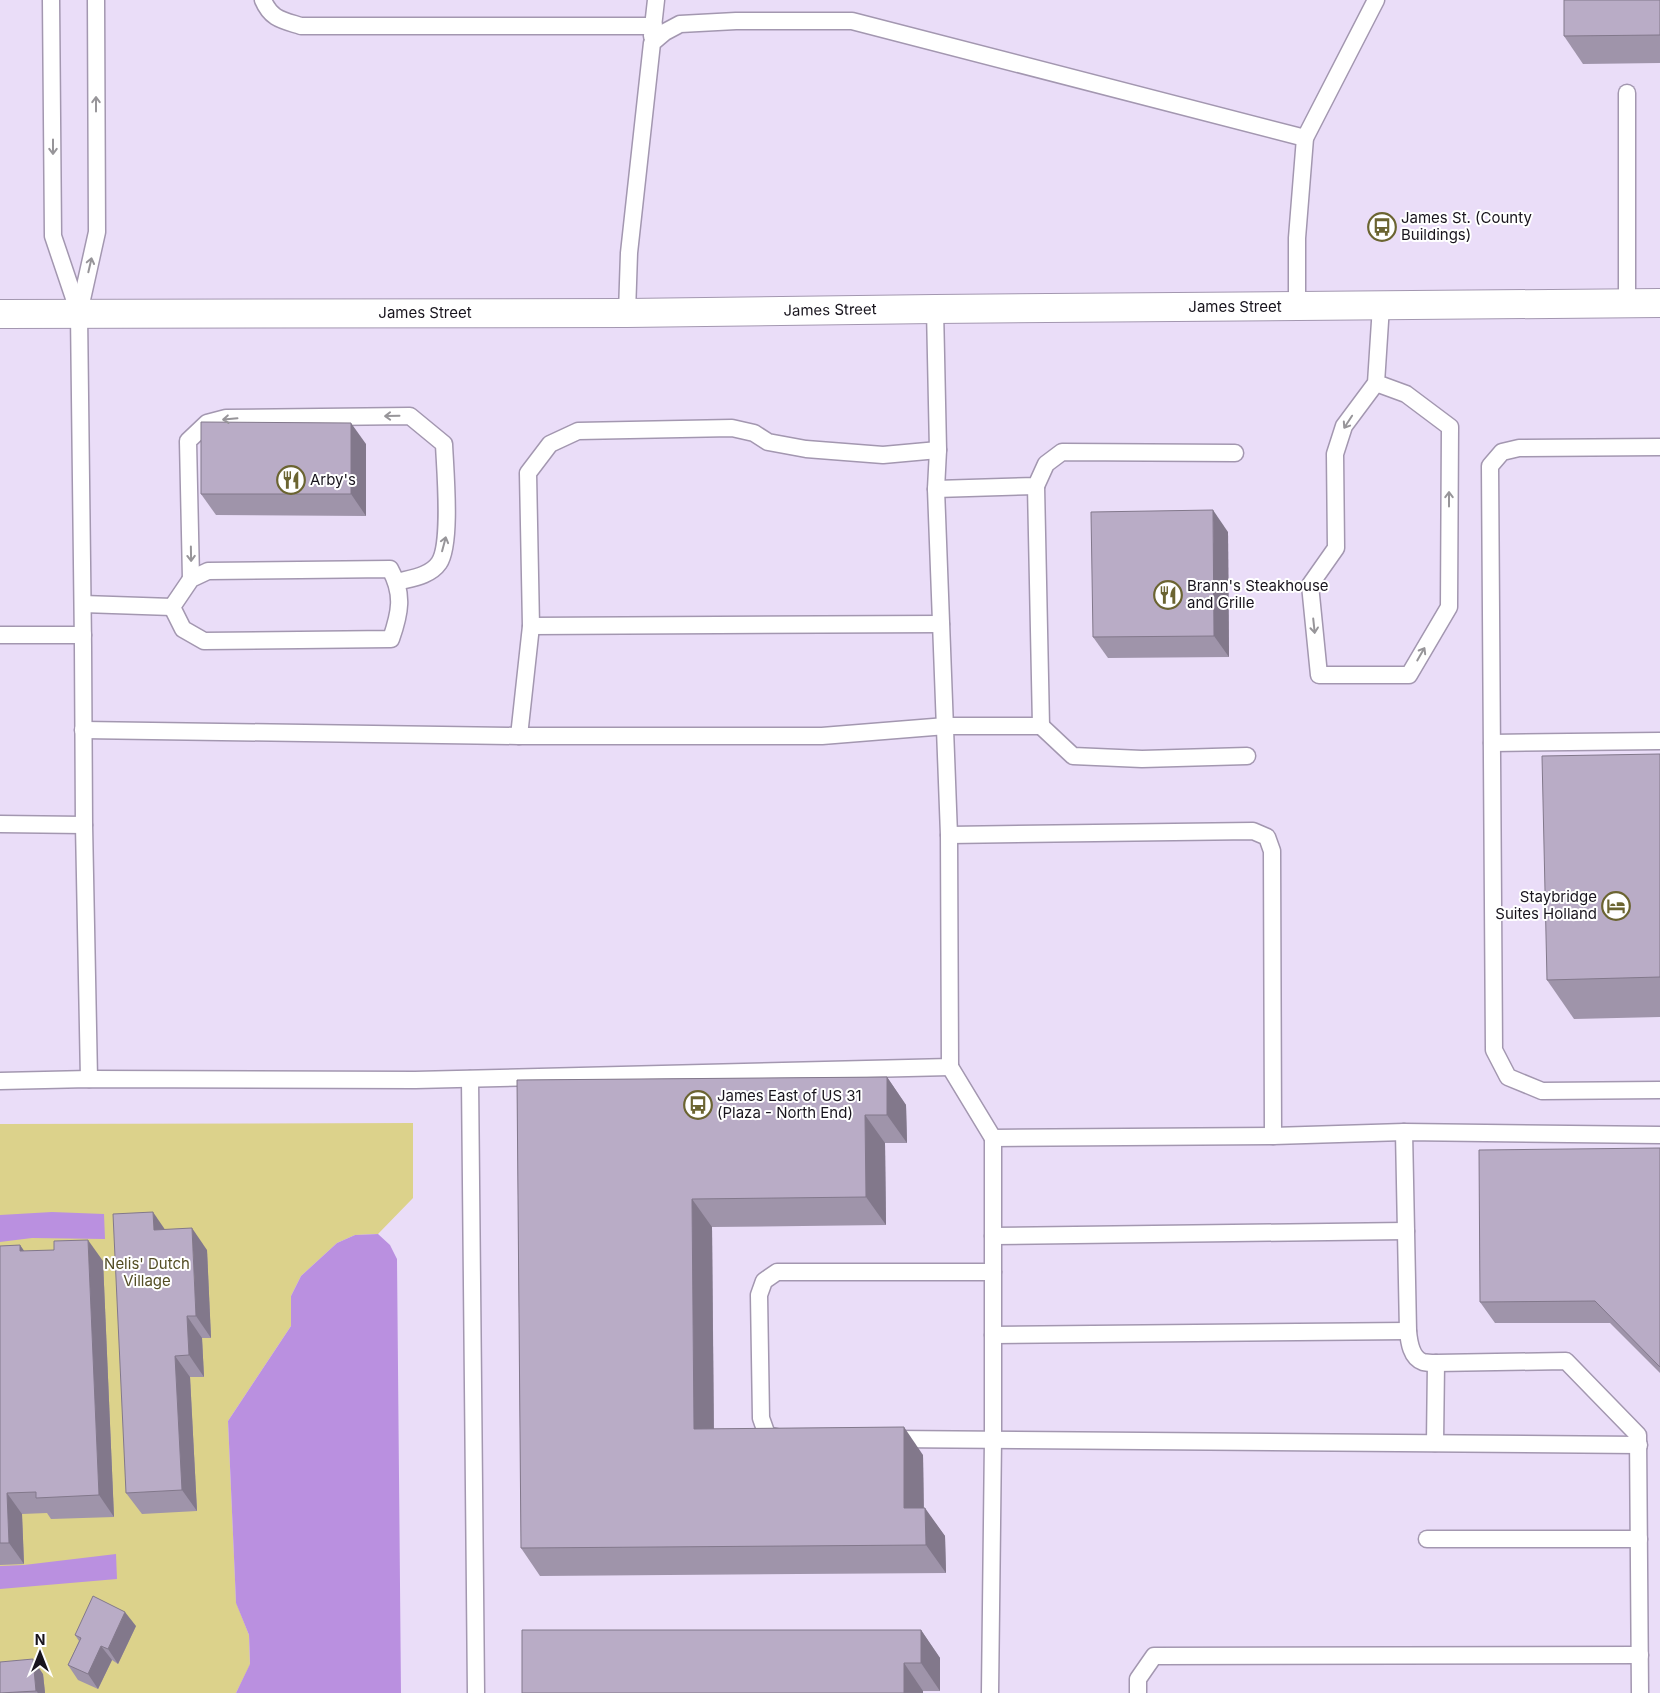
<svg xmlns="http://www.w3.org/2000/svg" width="1660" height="1693" viewBox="0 0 1660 1693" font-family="Inter,sans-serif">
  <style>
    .green { fill: #dcd28b }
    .water { fill: #ba90e0 }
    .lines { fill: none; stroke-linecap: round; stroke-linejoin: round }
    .lane-casing { stroke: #a397b0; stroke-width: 19 }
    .secondary-casing { stroke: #a397b0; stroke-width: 30 }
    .lane { stroke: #fff; stroke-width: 16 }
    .secondary { stroke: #fff; stroke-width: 28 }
    .wall { fill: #9f94aa }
    .shaded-wall { fill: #82788b }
    .building { fill: #b9acc6; stroke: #82788b }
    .oneway { stroke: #979599 }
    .labels { text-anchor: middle; stroke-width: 4; stroke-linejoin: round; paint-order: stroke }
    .poi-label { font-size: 15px; fill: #18141d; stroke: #fff; text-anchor: start }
    .street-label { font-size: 15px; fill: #18141d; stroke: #fff }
    .park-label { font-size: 15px; fill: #534d24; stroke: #fff }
  </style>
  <rect width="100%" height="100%" fill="#eaddf8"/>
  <path class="green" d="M413,1123v75l-35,36 -23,1 -18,8 -36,33 -10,20v30l-63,95 8,181 13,33 1,30 -14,28h-236v-569z"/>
  <g class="water">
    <path d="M52,1212l52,2 1,25 -73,-1 -32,4v-27z"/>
    <path d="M378,1234l12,11 7,14 4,434h-165l14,-29 -1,-29 -13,-32 -8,-182 63,-95v-30l10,-20 36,-33 18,-8z"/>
    <path d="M116,1554l1,25 -117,10v-23l24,-1z"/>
  </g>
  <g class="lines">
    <defs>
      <g id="lane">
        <path d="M51,0l2,236 26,77"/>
        <path d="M263,0c8,19 19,20 38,26h353"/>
        <path d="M652,36l4,-36"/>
        <path d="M1627,93v210"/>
        <path d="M1297,307v-69l8,-100 71,-138"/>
        <path d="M627,313l2,-60 23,-210 13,-11 15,-8 56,-3h116l453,117"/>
        <path d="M1376,383l30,11 44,33 -1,180 -40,68h-90l-9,-90 26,-37 -1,-94 9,-28 32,-43 5,-77"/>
        <path d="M1660,447l-141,1 -17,4 -12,14 4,584 14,27 34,14 118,-1"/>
        <path d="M936,489l100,-3 10,-22 16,-12 173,1"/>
        <path d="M390,569c14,25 10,44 1,70l-187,2 -21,-12 -11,-22 19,-28 17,-8z"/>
        <path d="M191,579l-3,-138 19,-18 19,-5 184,-2 34,28c1,25 8,100 -5,119 -9,13 -27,15 -42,19"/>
        <path d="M83,604l89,3"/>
        <path d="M531,626l410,-2"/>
        <path d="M0,635h83"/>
        <path d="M1041,726l32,30 69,3 105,-3"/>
        <path d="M83,730l436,6h303l124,-10h95l-5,-240"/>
        <path d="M519,736l12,-110 -3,-153 22,-29 28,-13 154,-3 22,5 14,9 38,7 77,6 55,-5"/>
        <path d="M1492,743l168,-2"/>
        <path d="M0,824l84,1"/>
        <path d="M949,835l304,-4 14,6 5,14 1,285"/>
        <path d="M950,1067l43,71 280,-2 131,-4 256,3"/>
        <path d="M89,1079l-5,-254 -1,-179 -4,-333 18,-81 -1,-232"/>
        <path d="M470,1079l6,614"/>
        <path d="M0,1081l89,-2 326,1 535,-13 -1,-232 -13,-346 2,-39 -3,-141"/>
        <path d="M1404,1132l4,199c1,11 3,27 15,31 4,1 9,1 13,1l130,-2 72,74 2,258"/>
        <path d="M993,1236l413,-5"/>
        <path d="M993,1335l415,-4"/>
        <path d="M781,1438l-14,-3 -6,-17 -2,-123 5,-14 13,-9h216"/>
        <path d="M891,1439l748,6"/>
        <path d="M1435,1443l1,-80"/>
        <path d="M1427,1539h212"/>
        <path d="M990,1693l3,-254v-301"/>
        <path d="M1138,1693v-14l16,-23 486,-1"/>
      </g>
      <path id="secondary" d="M0,314l627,-1 308,-4 725,-6"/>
    </defs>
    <use href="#lane" class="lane-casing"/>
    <use href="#secondary" class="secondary-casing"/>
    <use href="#lane" class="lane"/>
    <use href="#secondary" class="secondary"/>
  </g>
  <g class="wall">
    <path d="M1660,0v63l-77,1 -19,-28z"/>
    <path d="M366,444v72l-150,-1 -15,-21z"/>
    <path d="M1228,532l1,125 -121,1 -15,-21z"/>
    <path d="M1660,754v263l-86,2 -27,-39z"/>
    <path d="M887,1077l19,28 1,38h-22l1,82 -174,2 2,202 209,26 1,53 21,28 1,37 -406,3 -19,-28 -4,-468z"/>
    <path d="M1660,1148v225l-50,-50h-115l-15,-21z"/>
    <path d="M20,1245l4,6 79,10 11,256 -63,2 -4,-6 -25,1 2,50 -24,1v-319z"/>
    <path d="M207,1250l4,88h-9l2,39h-14l7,134 -55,3 -16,-21z"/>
    <path d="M136,1626l-18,38 -6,-4 -14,29 -20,-9 -10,-15 11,-24 -4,-6z"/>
    <path d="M921,1630l19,28v33h-17v2h-401z"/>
    <path d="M43,1674l2,19h-45z"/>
  </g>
  <g class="shaded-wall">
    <path d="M351,423l15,21v72l-15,-22z"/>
    <path d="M1213,510l15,22 1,125 -15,-21z"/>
    <path d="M887,1077l19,28 1,38 -20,-28z"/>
    <path d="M865,1115l20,28 1,82 -20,-28z"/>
    <path d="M692,1199l20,28 2,230 -20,-28z"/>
    <path d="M153,1212l15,22 -14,-4z"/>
    <path d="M192,1228l15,22 4,88 -15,-22z"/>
    <path d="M88,1240l15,21 11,256 -15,-22z"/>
    <path d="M20,1245l15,22 -15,-16z"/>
    <path d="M187,1316l15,22 2,39 -15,-22z"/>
    <path d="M175,1356l15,21 7,134 -15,-21z"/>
    <path d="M904,1427l19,28 1,81 -20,-28z"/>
    <path d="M7,1493l15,21 2,50 -15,-21z"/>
    <path d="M925,1508l20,28 1,37 -20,-28z"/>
    <path d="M125,1612l11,14 -18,38 -10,-15z"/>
    <path d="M921,1630l19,28v33l-19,-28z"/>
    <path d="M101,1646l11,14 -14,29 -10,-15z"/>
    <path d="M33,1659l10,15 2,19h-7l-2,-2z"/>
    <path d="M904,1663l19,28v2h-19z"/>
  </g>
  <g class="building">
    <path d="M1564,0h96v35l-96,1z"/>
    <path d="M201,422l150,1v71h-150z"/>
    <path d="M1213,510l1,126 -121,1 -2,-125z"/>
    <path d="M1660,754v223l-113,3 -5,-224z"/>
    <path d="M887,1077v38h-22l1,82 -174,2 2,230 210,-2v81h21l1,37 -405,3 -4,-468z"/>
    <path d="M1660,1148v219l-65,-66 -115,1 -1,-152z"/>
    <path d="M153,1212l1,18 38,-2 4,88h-9l2,39 -14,1 7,134 -56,3 -13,-279z"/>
    <path d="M88,1240l11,255 -63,3v-6l-29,1 2,50h-9v-297l20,-1v6l34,-1v-9z"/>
    <path d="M93,1596l32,16 -17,37 -7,-3 -13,28 -20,-9 13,-27 -6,-3z"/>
    <path d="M522,1630h399v33h-17v30h-382z"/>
    <path d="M33,1659l3,32 -36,2v-31z"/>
  </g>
  <defs><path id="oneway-shaft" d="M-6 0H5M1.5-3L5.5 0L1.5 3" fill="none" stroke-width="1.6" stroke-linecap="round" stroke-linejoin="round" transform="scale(1.25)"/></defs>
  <g class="oneway">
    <use href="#oneway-shaft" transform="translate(96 104) rotate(-90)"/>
    <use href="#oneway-shaft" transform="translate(53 147) rotate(90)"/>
    <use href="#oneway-shaft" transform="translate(90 265) rotate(-77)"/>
    <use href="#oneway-shaft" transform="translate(392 416) rotate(179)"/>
    <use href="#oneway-shaft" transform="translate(230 419) rotate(175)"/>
    <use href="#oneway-shaft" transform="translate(1348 422) rotate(123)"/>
    <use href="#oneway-shaft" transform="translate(1449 499) rotate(-90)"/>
    <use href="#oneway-shaft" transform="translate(444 544) rotate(-75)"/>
    <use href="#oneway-shaft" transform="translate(191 554) rotate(89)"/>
    <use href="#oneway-shaft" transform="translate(1314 626) rotate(84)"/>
    <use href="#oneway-shaft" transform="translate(1421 654) rotate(-60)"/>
  </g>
  <defs>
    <symbol id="bus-ring" viewBox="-11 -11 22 22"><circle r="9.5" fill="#fff" stroke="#6b6431" stroke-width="1.5"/><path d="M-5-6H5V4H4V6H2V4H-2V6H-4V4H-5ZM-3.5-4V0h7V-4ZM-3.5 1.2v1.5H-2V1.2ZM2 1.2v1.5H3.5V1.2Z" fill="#6b6431"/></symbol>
    <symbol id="restaurant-ring" viewBox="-11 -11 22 22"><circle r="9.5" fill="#fff" stroke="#6b6431" stroke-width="1.5"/><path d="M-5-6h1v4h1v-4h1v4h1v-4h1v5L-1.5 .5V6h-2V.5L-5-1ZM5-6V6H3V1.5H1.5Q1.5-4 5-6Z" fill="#6b6431"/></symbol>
    <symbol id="hotel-ring" viewBox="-11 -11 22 22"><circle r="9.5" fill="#fff" stroke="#6b6431" stroke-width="1.5"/><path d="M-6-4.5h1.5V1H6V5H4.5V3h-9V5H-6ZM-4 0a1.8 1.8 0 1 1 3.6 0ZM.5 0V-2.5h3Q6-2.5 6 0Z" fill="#6b6431"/></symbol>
  </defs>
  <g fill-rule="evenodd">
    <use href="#bus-ring" x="1366" y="211" width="32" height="32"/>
    <use href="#restaurant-ring" x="275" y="464" width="32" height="32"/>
    <use href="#restaurant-ring" x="1152" y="579" width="32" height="32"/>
    <use href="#hotel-ring" x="1600" y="890" width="32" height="32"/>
    <use href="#bus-ring" x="682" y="1089" width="32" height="32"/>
  </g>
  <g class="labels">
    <g class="poi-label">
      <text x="1401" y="223">James St. (County<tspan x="1401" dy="17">Buildings)</tspan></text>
      <text x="310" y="485">Arby's</text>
      <text x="1187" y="591">Brann's Steakhouse<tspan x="1187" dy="17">and Grille</tspan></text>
      <text x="1597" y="902" text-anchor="end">Staybridge<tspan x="1597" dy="17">Suites Holland</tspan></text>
      <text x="717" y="1101">James East of US 31<tspan x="717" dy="17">(Plaza - North End)</tspan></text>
    </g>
    <g class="street-label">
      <text x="1235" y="312">James Street</text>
      <text transform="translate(830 310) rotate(-1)" y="5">James Street</text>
      <text x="425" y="318">James Street</text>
    </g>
    <g class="park-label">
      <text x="147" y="1269">Nelis' Dutch<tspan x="147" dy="17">Village</tspan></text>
    </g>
  </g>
  <g transform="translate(40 1653)" stroke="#ffffff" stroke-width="4" paint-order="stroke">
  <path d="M0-4L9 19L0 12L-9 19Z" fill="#18141d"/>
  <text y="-8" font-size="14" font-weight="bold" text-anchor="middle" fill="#18141d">N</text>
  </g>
</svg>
